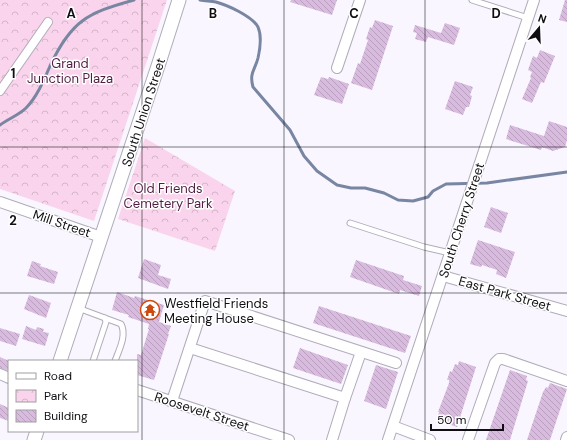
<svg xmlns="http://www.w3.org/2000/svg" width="567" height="440" viewBox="0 0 567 440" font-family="'DM Sans',sans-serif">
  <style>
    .park { fill: url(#park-crowns) }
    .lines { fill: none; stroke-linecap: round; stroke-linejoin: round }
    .stream { stroke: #7886a2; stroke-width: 3 }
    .building { fill: url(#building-back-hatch) }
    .service-casing { stroke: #b0acb9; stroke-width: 7 }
    .pedestrian-casing { stroke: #b0acb9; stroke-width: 10 }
    .minor-casing { stroke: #b0acb9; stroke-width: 12 }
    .tertiary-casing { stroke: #b0acb9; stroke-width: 15 }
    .service { stroke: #fff; stroke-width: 5 }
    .pedestrian { stroke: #fff; stroke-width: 8 }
    .minor { stroke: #fff; stroke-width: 10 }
    .tertiary { stroke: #fff; stroke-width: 13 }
    .grid { fill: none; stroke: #100e13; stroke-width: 1; stroke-opacity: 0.55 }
    .labels { text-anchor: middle; stroke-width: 3; stroke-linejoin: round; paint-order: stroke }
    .park-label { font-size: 13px; fill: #511e42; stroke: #fff }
    .street-label { font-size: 13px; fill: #100e13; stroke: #fff }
    .poi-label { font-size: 13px; fill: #100e13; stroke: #fff; text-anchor: start }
    .grid-label { font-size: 13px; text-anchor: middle; font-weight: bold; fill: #100e13; stroke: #fff; stroke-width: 3; stroke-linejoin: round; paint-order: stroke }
  </style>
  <defs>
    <pattern id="park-crowns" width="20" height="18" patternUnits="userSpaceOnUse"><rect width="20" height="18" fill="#fad4ec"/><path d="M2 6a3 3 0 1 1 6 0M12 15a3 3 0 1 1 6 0" fill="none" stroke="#d5b5ca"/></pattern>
    <pattern id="building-back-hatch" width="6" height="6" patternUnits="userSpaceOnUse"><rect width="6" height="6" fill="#d9bbdf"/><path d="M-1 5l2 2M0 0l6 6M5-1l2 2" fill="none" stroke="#b9a0be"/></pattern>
  </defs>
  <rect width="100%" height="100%" fill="#f9f6ff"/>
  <g class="park">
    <path d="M0,0h167l-73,221 -94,-32z"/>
    <path d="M145,138l90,53 -20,60 -97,-32z"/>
  </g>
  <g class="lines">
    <g class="stream">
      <path d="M200,0c5,1 11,1 16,2 11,3 36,14 42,25 4,9 2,22 0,31 -3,12 -9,15 -5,29l37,43 14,26 13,15 20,14 14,3h14l19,5 14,7 15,1 15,-4 5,-6 13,-7 41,-1 80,-11"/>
      <path d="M0,125c8,-6 19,-10 26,-17 11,-11 18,-28 24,-42 21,-45 37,-53 84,-66"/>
    </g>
  </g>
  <g class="building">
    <path d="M291,0h46l-5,15 -42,-13z"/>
    <path d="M565,0h2v22l-8,-2z"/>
    <path d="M375,20l18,6 -21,64 -21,-7 7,-20 2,1 8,-24 -2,-1 4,-12 2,1z"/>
    <path d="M445,23l15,5 -6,17 -26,-8 -2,5 -11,-3 2,-6 -4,-1 2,-7 26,8z"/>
    <path d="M540,50l15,6 -11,27 -3,-1 -9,21 -10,-4 9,-21 -1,-1 2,-5 -4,-2 5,-14 4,2z"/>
    <path d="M321,77l7,2 1,-2 20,7 -7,20 -28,-9z"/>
    <path d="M455,81l18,6 -3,8 2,1 -3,11h-3l-3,8 -18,-6z"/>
    <path d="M549,121l18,6v13l-2,7 -12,4 -11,-4 -1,3 -35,-11 4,-14 34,11z"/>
    <path d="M491,207l17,6 -7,20 -17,-6z"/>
    <path d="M478,240l37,12 -9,26 -10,-4 1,-4 -15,-5 -1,2 -11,-3z"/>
    <path d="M144,259l17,6 -3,10 13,4 -3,10 -30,-11z"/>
    <path d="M356,260l48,16 -1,4 19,6 -3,10 -19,-6 -1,4 -49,-17z"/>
    <path d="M32,261l9,3 -1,2 18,6 -4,12 -27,-8z"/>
    <path d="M117,292l17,6 1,-2 29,9 -5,17 12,4 -3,8h1l-15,46 -17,-5v-21l4,1 8,-26h-1l1,-5 -21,-7 1,-2 -17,-5z"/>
    <path d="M29,295l22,8 -5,15 -22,-9z"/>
    <path d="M319,306l92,30 -6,17 -92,-30z"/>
    <path d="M26,326l10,4 1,-3 7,2 -1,3 6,1 -4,13 -23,-7z"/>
    <path d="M0,328l20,6 -4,12 -16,-5z"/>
    <path d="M300,348l48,17 -7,19 -48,-16z"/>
    <path d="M0,357l9,4v10l-9,-3z"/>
    <path d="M459,361l17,6 -19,60 -18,-6v-1l-2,-1 2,-7h-1l11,-29v-3h-2l3,-9 2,1 3,-8 3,1z"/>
    <path d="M376,365l22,7 -12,37 -22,-8z"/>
    <path d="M510,370l17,6 -1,4 2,1 -18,59h-24z"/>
    <path d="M550,383l17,6 -17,51h-23l16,-48 3,-5 2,1z"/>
    <path d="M0,404l9,4v13l-9,-3z"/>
  </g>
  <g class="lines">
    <defs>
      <g id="service">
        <path d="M472,0l56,18"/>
        <path d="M350,223l74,24 26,6"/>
        <path d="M78,308l43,16c6,11 -2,26 -6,37"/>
        <path d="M93,361l13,-39 -1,-4"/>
      </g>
      <path id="pedestrian" d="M0,91l48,-69"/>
      <g id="minor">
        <path d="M337,68l23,-68"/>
        <path d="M0,202l101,35"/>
        <path d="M443,276l124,35"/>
        <path d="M190,348l155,50 -13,42"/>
        <path d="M0,374l9,4"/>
        <path d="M137,390l152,50"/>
        <path d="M345,398l16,-46"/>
        <path d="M172,401l33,-100 191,62"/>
        <path d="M393,426l37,14"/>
        <path d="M388,440l146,-440"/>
        <path d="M468,440l27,-77 4,-4h4l64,22"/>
        <path d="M566,440l1,-3"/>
      </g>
      <g id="tertiary">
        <path d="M60,361l99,-298 20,-63"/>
        <path d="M34,440l3,-9"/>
      </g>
    </defs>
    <use href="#service" class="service-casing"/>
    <use href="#pedestrian" class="pedestrian-casing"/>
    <use href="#minor" class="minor-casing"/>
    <use href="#tertiary" class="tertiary-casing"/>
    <use href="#service" class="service"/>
    <use href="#pedestrian" class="pedestrian"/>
    <use href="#minor" class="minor"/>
    <use href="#tertiary" class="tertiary"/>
  </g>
  <path class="grid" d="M142,0v440M284,0v440M425,0v440M0,147h567M0,293h567"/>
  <defs>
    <symbol id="temple-ring" viewBox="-11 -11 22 22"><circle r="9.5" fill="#fff" stroke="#cf490d" stroke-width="1.5"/><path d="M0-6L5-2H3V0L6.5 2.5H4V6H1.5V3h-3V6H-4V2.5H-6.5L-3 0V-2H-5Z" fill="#cf490d"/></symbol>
  </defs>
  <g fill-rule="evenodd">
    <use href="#temple-ring" x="139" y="299" width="22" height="22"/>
  </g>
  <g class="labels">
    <g class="park-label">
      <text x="70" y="68">Grand<tspan x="70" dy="15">Junction Plaza</tspan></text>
      <text x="168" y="193">Old Friends<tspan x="168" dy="15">Cemetery Park</tspan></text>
    </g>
    <g class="street-label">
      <text transform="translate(143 112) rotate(-72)" y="5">South Union Street</text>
      <text transform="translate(461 220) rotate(-72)" y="5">South Cherry Street</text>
      <text transform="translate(62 223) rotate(19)" y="5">Mill Street</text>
      <text transform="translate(505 293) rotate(16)" y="5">East Park Street</text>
      <text transform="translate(202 411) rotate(18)" y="5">Roosevelt Street</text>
    </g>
    <g class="poi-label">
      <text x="164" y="308">Westfield Friends<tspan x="164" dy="15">Meeting House</tspan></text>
    </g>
  </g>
  <g class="grid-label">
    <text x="71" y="18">A</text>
    <text x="213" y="18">B</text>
    <text x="354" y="18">C</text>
    <text x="496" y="18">D</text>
    <text x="13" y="78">1</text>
    <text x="13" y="225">2</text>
  </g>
  <rect x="8" y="360" width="130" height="72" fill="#ffffff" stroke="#9f9fa1"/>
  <rect x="16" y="373" width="20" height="6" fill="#ffffff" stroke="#9f9fa1"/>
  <text x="44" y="380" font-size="12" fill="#100e13">Road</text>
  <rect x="16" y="390" width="20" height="12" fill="url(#park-crowns)" stroke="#9f9fa1"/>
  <text x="44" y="400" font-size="12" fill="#100e13">Park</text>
  <rect x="16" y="410" width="20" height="12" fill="url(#building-back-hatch)" stroke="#9f9fa1"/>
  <text x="44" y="420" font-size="12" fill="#100e13">Building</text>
  <g transform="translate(539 28) rotate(19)" stroke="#ffffff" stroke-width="3" paint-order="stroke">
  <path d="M0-3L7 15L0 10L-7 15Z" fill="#100e13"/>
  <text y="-6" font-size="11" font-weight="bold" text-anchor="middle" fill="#100e13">N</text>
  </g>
  <path d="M431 424v6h72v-6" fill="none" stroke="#100e13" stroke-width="2"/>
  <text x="437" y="424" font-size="12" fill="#100e13" stroke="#ffffff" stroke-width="3" paint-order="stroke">50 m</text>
</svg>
